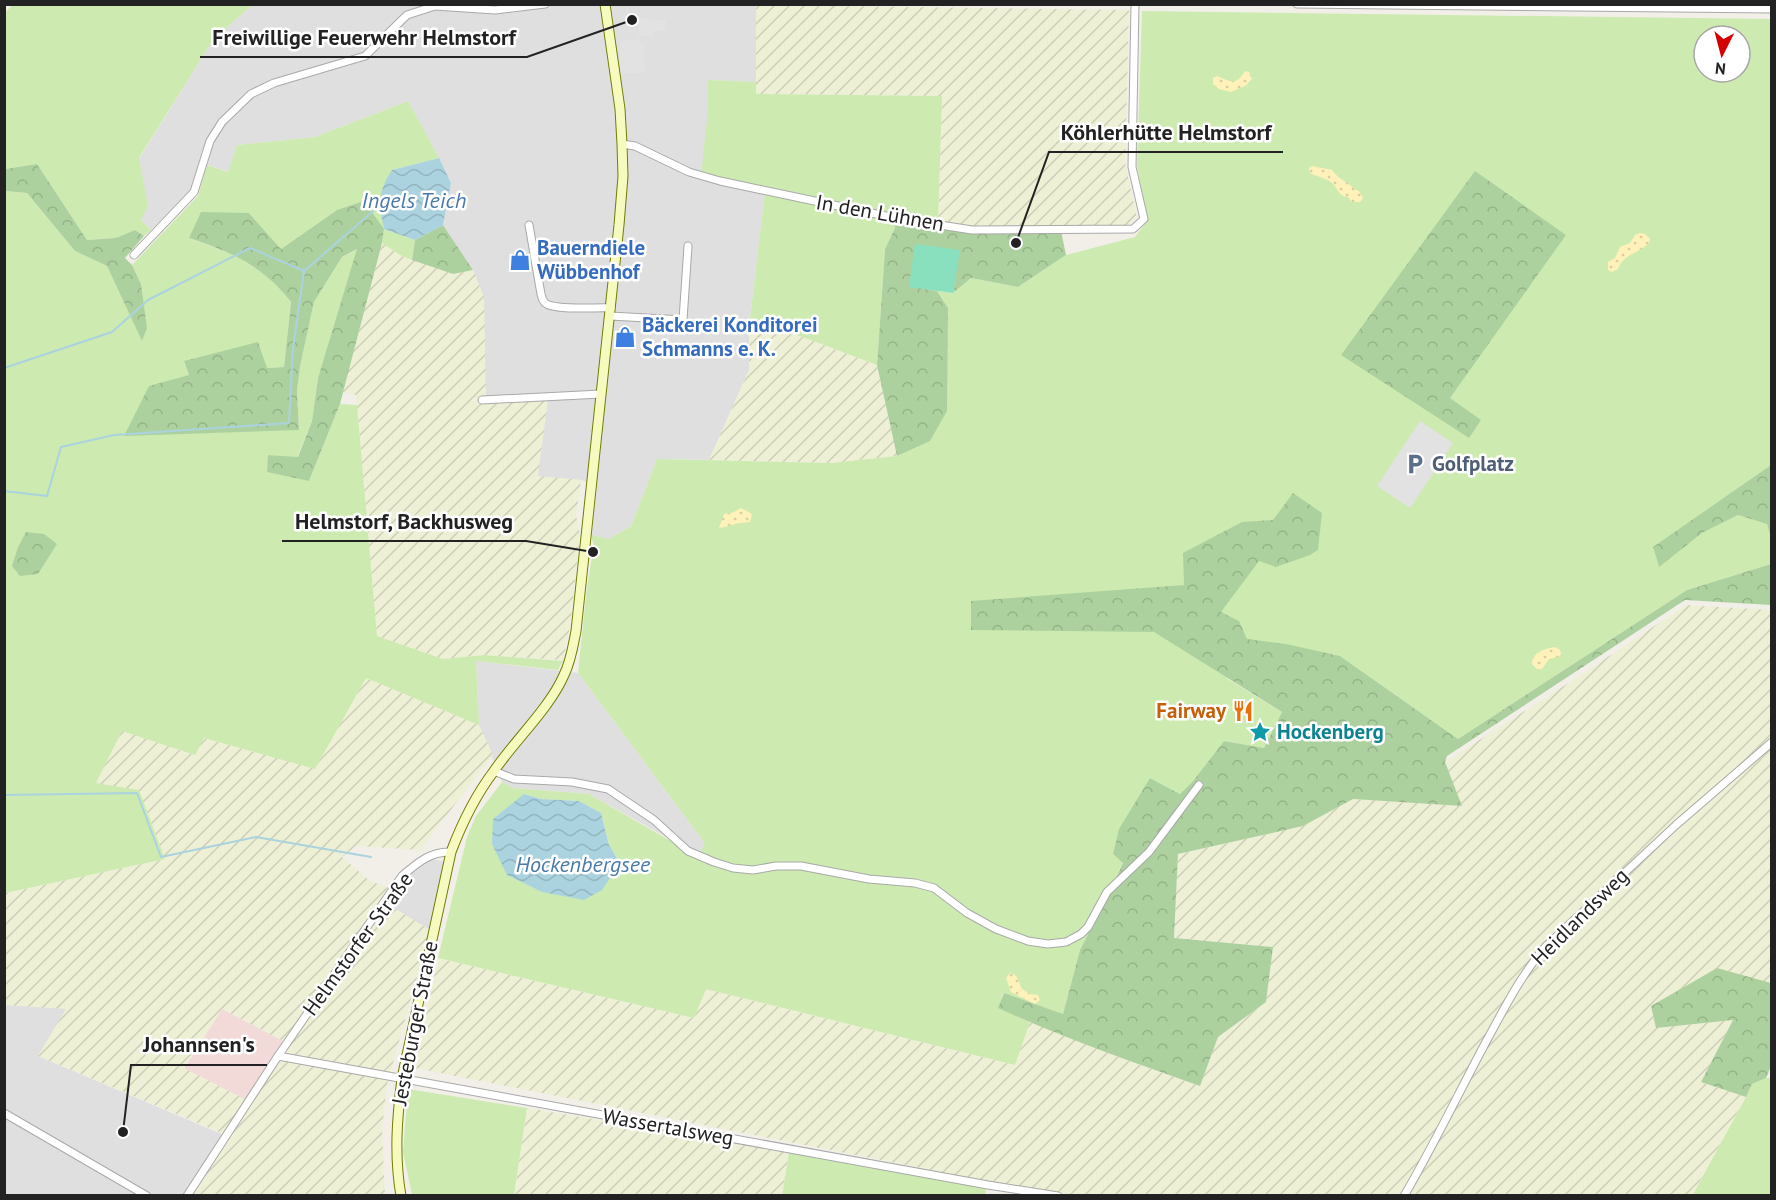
<svg xmlns="http://www.w3.org/2000/svg" width="1776" height="1200" viewBox="0 0 1776 1200" font-family="'PT Sans',sans-serif">
  <style>
    .residential { fill: #e0dfdf }
    .commercial { fill: #f2dad9 }
    .farmland { fill: url(#farmland-furrows) }
    .grass { fill: #cdebb0; fill-rule: evenodd }
    .forest { fill: url(#forest-crowns) }
    .sand { fill: url(#sand-dots) }
    .pitch { fill: #88e0be }
    .parking { fill: #e2e2e2 }
    .water { fill: url(#water-waves) }
    .lines { fill: none; stroke-linecap: round; stroke-linejoin: round }
    .stream { stroke: #aad3df; stroke-width: 2 }
    .minor-casing { stroke: #a9a9a9; stroke-width: 9 }
    .secondary-casing { stroke: #707d05; stroke-width: 11 }
    .minor { stroke: #fff; stroke-width: 7 }
    .secondary { stroke: #f7fabf; stroke-width: 9 }
    .labels { text-anchor: middle; stroke-width: 5; stroke-linejoin: round; paint-order: stroke }
    .street-label { font-size: 21px; fill: #222; stroke: #fff }
    .shop-label { font-size: 21px; font-weight: bold; fill: #366cbe; stroke: #fff; text-anchor: start }
    .service-label { font-size: 21px; font-weight: bold; fill: #4e5e75; stroke: #fff; text-anchor: start }
    .food-label { font-size: 21px; font-weight: bold; fill: #c56008; stroke: #fff; text-anchor: end }
    .culture-label { font-size: 21px; font-weight: bold; fill: #0d838f; stroke: #fff; text-anchor: start }
    .water-label { font-size: 22px; font-style: italic; fill: #4a7aab; stroke: #fff }
    .leader { fill: none; stroke: #222; stroke-width: 2 }
    .callout-dot { fill: #222; stroke: #fff; stroke-width: 2 }
    .callout-label { font-size: 22px; text-anchor: middle; font-weight: bold; fill: #222; stroke: #fff; stroke-width: 5; stroke-linejoin: round; paint-order: stroke }
  </style>
  <defs>
    <pattern id="farmland-furrows" width="10" height="10" patternUnits="userSpaceOnUse" patternTransform="scale(1.5)"><rect width="10" height="10" fill="#eef0d5"/><path d="M-1 1l2-2M0 10L10 0M9 11l2-2" fill="none" stroke="#ccceb7"/></pattern>
    <pattern id="forest-crowns" width="20" height="18" patternUnits="userSpaceOnUse" patternTransform="scale(1.5)"><rect width="20" height="18" fill="#add19e"/><path d="M2 6a3 3 0 1 1 6 0M12 15a3 3 0 1 1 6 0" fill="none" stroke="#95b388"/></pattern>
    <pattern id="sand-dots" width="8" height="8" patternUnits="userSpaceOnUse" patternTransform="scale(1.5)"><rect width="8" height="8" fill="#fff1ba"/><path d="M2 2h.1M6 6h.1" fill="none" stroke="#dacea0" stroke-width="1.8" stroke-linecap="round"/></pattern>
    <pattern id="water-waves" width="16" height="10" patternUnits="userSpaceOnUse" patternTransform="scale(1.5)"><rect width="16" height="10" fill="#aad3df"/><path d="M0 5q4-4 8 0t8 0" fill="none" stroke="#92b5bf"/></pattern>
  </defs>
  <rect width="100%" height="100%" fill="#f2efe9"/>
  <g class="residential">
    <path d="M691,4l65,1v77l-48,-2v30l57,82 -16,135v43l-40,90 -52,-1 -26,67 -22,13 -17,-4 5,-50 -16,-5 -43,-3 -52,-76 -13,-131 -30,-45 8,-42 -43,-82 -93,36 -78,8 -8,27 -30,-10 -8,28 -40,40 -10,-10 -2,-61 74,-119 39,-35z"/>
    <path d="M476,661l102,12 126,169 -4,14 -111,-62 -76,-6 -11,-6 -23,-57z"/>
    <path d="M433,859l13,3 -16,68 -44,-26 20,-25 15,-14z"/>
    <path d="M5,1005l62,3 -29,48 188,80 -39,59 -182,1z"/>
  </g>
  <path class="commercial" d="M222,1009l65,34 -39,58 -64,-32z"/>
  <g class="farmland">
    <path d="M756,5l373,5 -4,153 12,55 -14,10 -63,-2 -87,1 -35,-3 4,-128 -186,-2z"/>
    <path d="M382,243l18,12 53,19 20,-4 11,27 2,104 62,-2 -10,77 43,4 -5,36 4,18 -10,93 -7,33 -79,-5 -41,4 -66,-23 -21,-241 -13,-3z"/>
    <path d="M749,327l43,6 85,32 20,91 -65,7 -123,-3 40,-90z"/>
    <path d="M1686,605l85,5v373h-3l-112,45 77,-8 -32,62 45,15 -54,98h-634v-3l-66,-10 -577,-114 23,-110 256,60 12,-29 308,76 16,-43 104,41 66,23 18,-49 48,-35 7,-55 -99,-9 4,-84 125,-28 50,-27 108,7 -16,-44 128,-82z"/>
    <path d="M366,678l113,47 14,30 -73,95 -64,-4 -14,11 28,24 19,7 -8,12 49,30 -43,155 -5,45 3,65h-198l100,-152 -65,-34 -38,59 64,33 -22,34 -188,-79 28,-47 -61,-4v-112l160,-34 -70,-75 27,-54 72,25 9,-17 112,30z"/>
    <path d="M527,1108l262,44 -7,43 -268,1z"/>
  </g>
  <g class="grass">
    <path d="M12,5h240l-39,35 -74,118 9,48 -7,14 10,10 -7,6 -9,-6 -19,8 -29,2 -50,-76 -32,5 -1,-155z"/>
    <path d="M1142,11l629,8v446l-118,83 6,18 43,-33 36,-18 30,9 3,14v26l-84,26 -229,149 -118,-83 -114,22 56,34 -18,36 -40,-7 -31,40 -13,13 -30,-16 -27,84 -43,88 -17,64 -60,-21 -4,15 31,14 -15,43 -309,-76 -12,29 -256,-60 29,-121 9,-21 26,-34 11,6 76,6 99,57 12,5 4,-14 -126,-169 9,-86 7,-42 -2,-5v-5l17,4 22,-13 26,-67 175,4 65,-7 12,-6 39,-142 -11,-17 16,2 18,-15 47,9 48,-32 69,-18 13,-17 -11,-54zM1704,36h36v36h-36zM524,794l17,5 38,2 22,12 8,32 11,18 -78,29 -34,-17z"/>
    <path d="M708,80l48,2v12l186,2 -4,128 -43,-6v10l-10,21 -8,116 -85,-32 -43,-6 16,-135 -64,-16 7,-66z"/>
    <path d="M408,101l31,57 -47,12 -8,59 31,11 -3,20 -12,-5 -18,-12 2,-14 -47,-19 -56,39 -32,-36 -60,25c42,14 75,29 102,64l-7,65 -17,1 -83,-7 5,14 110,55 -2,-39 2,-22 15,-67 28,-45 16,-8 -40,129 -6,43 -15,37 -29,-3 41,26 31,-77 17,1 20,231 66,23 41,-4 79,6 -5,9 -82,-9 3,64 -113,-47 -51,91 -111,-31 -9,17 -73,-24 -26,52 43,7 26,69 -160,34 -1,-702 23,2 48,58 32,15 35,74 -1,-56 -9,-19 66,-69 9,-31 21,7 9,-27 78,-8z"/>
    <path d="M1766,1078h5v117l-79,1 54,-99 6,-13z"/>
    <path d="M408,1089l119,19 -13,87h-102l-9,-43z"/>
    <path d="M789,1152l197,36 -1,8h-203z"/>
  </g>
  <g class="forest">
    <path d="M37,164l50,76 29,-2 19,-8 9,6 -19,22 7,7 9,19 6,44 -5,13 -35,-75 -32,-15 -48,-58 -22,-2v-22z"/>
    <path d="M1475,171l91,64 -116,163 31,22 -12,18 -128,-83z"/>
    <path d="M364,201l20,28 -2,14 -42,161 -31,77 -42,-9 1,-17 30,2 14,-36 6,-43 39,-129 -15,8 -28,45 -14,64 -3,25 2,39 -175,6 25,-50 40,-11 -5,-14 74,-19 9,26 17,-1 7,-65c-27,-35 -61,-51 -102,-64l12,-26 48,1 32,36 56,-39z"/>
    <path d="M895,218l78,9 87,-1 6,29 -48,32 -47,-9 -18,15 6,-43 -50,36 28,5 11,17 -1,103 -17,30 -33,15 -20,-91 8,-116 10,-21z"/>
    <path d="M443,225l30,45 -20,4 -41,-14 3,-20z"/>
    <path d="M1771,465v73l-4,-14 -29,-9 -36,18 -43,34 -6,-20z"/>
    <path d="M1293,493l29,20 -4,37 -8,5 -34,12 -17,-6 -38,51 18,9 8,18 39,5 54,12 118,83 229,-149 84,-26v41l-86,-5 -238,156 -2,6 17,44 -109,-7 -50,27 -125,28 -4,84 99,9 -7,55 -48,35 -18,49c-68,-24 -136,-48 -202,-78l6,-15 59,21 17,-64 43,-87 -10,-9 6,-25 31,-51 30,16 13,-13 31,-40 40,7 18,-36 -128,-80 -183,-2v-29l213,-16 -1,-32 59,-31 31,-2z"/>
    <path d="M26,532l18,2 13,10 -19,30 -18,2 -8,-10 6,-19z"/>
    <path d="M1717,968l54,15v83l-5,12 -14,6 -6,13 -45,-15 32,-62 -77,8 -5,-22z"/>
  </g>
  <g class="sand">
    <path d="M1245,71l4,1 3,7 -7,7 -14,6 -12,-3 -6,-5v-6l4,-2c14,6 19,10 28,-5z"/>
    <path d="M1312,166l20,4c5,7 8,8 15,13 5,3 6,6 12,8l4,7 -3,4h-8l-4,-5c-9,-1 -9,-6 -14,-12 -5,-7 -19,-8 -25,-13v-4z"/>
    <path d="M1640,233l5,1 5,5 -1,4c-11,11 -26,11 -31,26l-6,3 -4,-2v-8l7,-4 5,-11 10,-4 5,-8z"/>
    <path d="M741,508l11,6 -2,8c-11,0 -20,4 -31,6l5,-14 10,-2z"/>
    <path d="M1555,647l5,3 1,4 -2,3 -10,2 -7,10h-5l-5,-5c0,-12 12,-15 23,-17z"/>
    <path d="M1010,973c9,2 8,9 12,16l8,5 8,1 2,5 -5,4 -24,-12 -5,-14z"/>
  </g>
  <path class="pitch" d="M915,244l45,6 -7,43 -44,-6z"/>
  <g class="parking">
    <path d="M639,19l27,1v11h-12v5h-15z"/>
    <path d="M640,39l1,4 3,1 1,29 -24,1 -2,-33z"/>
    <path d="M1420,421l33,22 -43,65 -33,-22z"/>
  </g>
  <g class="water">
    <path d="M439,158l12,25 -8,42 -28,15 -31,-11c-5,-25 -7,-36 8,-59z"/>
    <path d="M524,794l17,5 38,2 22,12 8,32 11,18 -18,27 -18,10 -42,-8 -35,-17 -15,-31 1,-25z"/>
  </g>
  <g class="lines">
    <g class="stream">
      <path d="M4,368l108,-36 36,-32 102,-52 54,23 75,-65"/>
      <path d="M4,491l43,5 14,-49 53,-12 175,-12 4,-75 11,-77"/>
      <path d="M4,795l133,-2 24,64 95,-20 115,20"/>
    </g>
    <defs>
      <g id="minor">
        <path d="M1297,4l475,5"/>
        <path d="M622,144l13,2 54,26 31,9 175,37 77,12 161,-1 11,-10 -12,-52 3,-163"/>
        <path d="M529,225l12,69c1,4 1,6 4,9 10,8 52,4 66,5"/>
        <path d="M134,255l60,-63 16,-51 12,-19 29,-28 23,-11 91,-27 42,-41 28,-9 60,4 50,-6"/>
        <path d="M610,316l73,4 5,-74"/>
        <path d="M482,400l119,-6"/>
        <path d="M494,771l20,8 58,3 36,7 46,31 34,31 26,11 19,6 20,2 23,-4h25l68,13 46,4 19,5 33,25 29,16 32,12 20,3 18,-2 15,-8 7,-7 19,-35 42,-40 50,-67"/>
        <path d="M278,1056l710,129 70,11"/>
        <path d="M4,1113l143,83"/>
        <path d="M187,1196l91,-140 124,-180c15,-13 29,-25 49,-24"/>
        <path d="M1404,1196c30,-51 55,-104 83,-156 18,-33 34,-65 59,-94l130,-121 96,-83"/>
      </g>
      <path id="secondary" d="M401,1196c-7,-40 -4,-78 1,-118l49,-226c11,-29 24,-56 43,-81 21,-31 55,-62 70,-96 7,-14 9,-29 12,-44l43,-406 4,-49 -1,-32 -2,-35 -15,-105"/>
    </defs>
    <use href="#minor" class="minor-casing"/>
    <use href="#secondary" class="secondary-casing"/>
    <use href="#minor" class="minor"/>
    <use href="#secondary" class="secondary"/>
  </g>
  <defs>
    <symbol id="shop-bare" viewBox="-9 -9 18 18"><path d="M-5-2.5h2.3a2.7 3.5 0 0 1 5.4 0H5L5.5 6h-11ZM-1.5-2.5h3a1.5 2.3 0 0 0-3 0Z" fill="#3f7fe0" stroke="#fff" stroke-width="2.5" paint-order="stroke"/></symbol>
    <symbol id="parking-bare" viewBox="-9 -9 18 18"><path d="M-3.5-5.5H1a3.5 3.5 0 0 1 0 7H-1V5.5H-3.5ZM-1-3.4V-.6H.8a1.4 1.4 0 0 0 0-2.8Z" fill="#5c6f8a" stroke="#fff" stroke-width="2.5" paint-order="stroke"/></symbol>
    <symbol id="restaurant-bare" viewBox="-9 -9 18 18"><path d="M-5-6h1v4h1v-4h1v4h1v-4h1v5L-1.5 .5V6h-2V.5L-5-1ZM5-6V6H3V1.5H1.5Q1.5-4 5-6Z" fill="#e8710a" stroke="#fff" stroke-width="2.5" paint-order="stroke"/></symbol>
    <symbol id="sight-bare" viewBox="-9 -9 18 18"><path d="M0-6L1.8-2.2L6-1.7L2.9 1.2L3.7 5.4L0 3.3L-3.7 5.4L-2.9 1.2L-6-1.7L-1.8-2.2Z" fill="#0f9aa8" stroke="#fff" stroke-width="2.5" paint-order="stroke"/></symbol>
  </defs>
  <g fill-rule="evenodd">
    <use href="#shop-bare" x="505" y="245" width="30" height="30"/>
    <use href="#shop-bare" x="610" y="322" width="30" height="30"/>
    <use href="#parking-bare" x="1400" y="449" width="30" height="30"/>
    <use href="#restaurant-bare" x="1228" y="696" width="30" height="30"/>
    <use href="#sight-bare" x="1245" y="717" width="30" height="30"/>
  </g>
  <g class="labels">
    <g class="street-label">
      <text transform="translate(880 213) rotate(10)" y="7">In den Lühnen</text>
      <text transform="translate(1580 917) rotate(-45)" y="7">Heidlandsweg</text>
      <text transform="translate(358 944) rotate(-54)" y="7">Helmstorfer Straße</text>
      <text transform="translate(415 1023) rotate(-79)" y="7">Jesteburger Straße</text>
      <text transform="translate(668 1127) rotate(10)" y="7">Wassertalsweg</text>
    </g>
    <g class="shop-label">
      <text x="537" y="255">Bauerndiele<tspan x="537" dy="24">Wübbenhof</tspan></text>
      <text x="642" y="332">Bäckerei Konditorei<tspan x="642" dy="24">Schmanns e. K.</tspan></text>
    </g>
    <g class="service-label">
      <text x="1432" y="471">Golfplatz</text>
    </g>
    <g class="food-label">
      <text x="1226" y="718">Fairway</text>
    </g>
    <g class="culture-label">
      <text x="1277" y="739">Hockenberg</text>
    </g>
    <g class="water-label">
      <text x="414" y="208">Ingels Teich</text>
      <text x="583" y="872">Hockenbergsee</text>
    </g>
  </g>
  <path class="leader" d="M632 20L527 57H200M1016 243L1049 152H1283M593 552L526 541H282M123 1132L131 1065H267"/>
  <g class="callout-dot">
    <circle cx="632" cy="20" r="6"/>
    <circle cx="1016" cy="243" r="6"/>
    <circle cx="593" cy="552" r="6"/>
    <circle cx="123" cy="1132" r="6"/>
  </g>
  <g class="callout-label">
    <text x="364" y="45">Freiwillige Feuerwehr Helmstorf</text>
    <text x="1166" y="140">Köhlerhütte Helmstorf</text>
    <text x="404" y="529">Helmstorf, Backhusweg</text>
    <text x="199" y="1052">Johannsen's</text>
  </g>
  <rect width="1776" height="1200" fill="none" stroke="#222222" stroke-width="12"/>
  <g transform="translate(1722 54) rotate(186)"><circle r="28" fill="#ffffff" stroke="#a7a7a7" stroke-width="1.5"/>
  <path d="M0-4.5L10 22L0 15L-10 22Z" fill="#d40000"/>
  <text y="-9" font-size="16" font-weight="bold" text-anchor="middle" fill="#222222">N</text>
  </g>
</svg>
